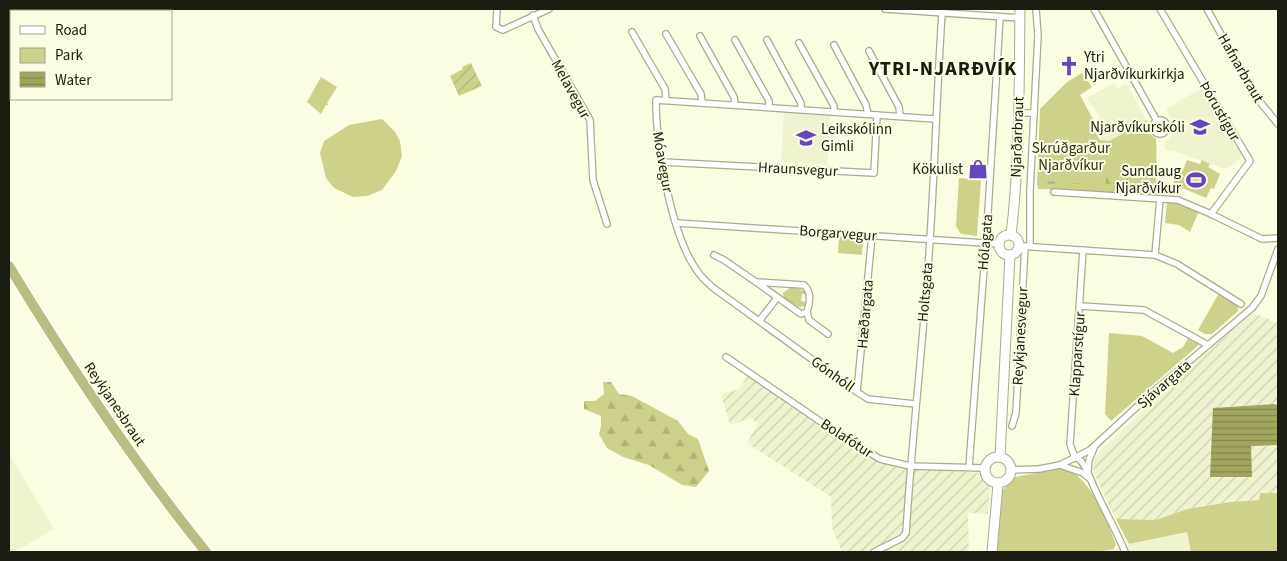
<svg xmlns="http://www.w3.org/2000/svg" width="1287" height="561" viewBox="0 0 1287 561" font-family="'Source Sans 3',sans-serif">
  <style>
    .built { fill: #f0f3cf }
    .industrial { fill: url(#industrial-furrows) }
    .green { fill: #cdd18a }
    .forest { fill: url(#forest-firs) }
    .garden { fill: url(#garden-furrows) }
    .water { fill: url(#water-rules) }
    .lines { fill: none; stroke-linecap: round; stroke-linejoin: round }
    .minor-casing { stroke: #a9ab91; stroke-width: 8 }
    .secondary-casing { stroke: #a9ab91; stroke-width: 11 }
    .trunk-casing { stroke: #fff; stroke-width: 12 }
    .minor { stroke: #fff; stroke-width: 5.5 }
    .secondary { stroke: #fff; stroke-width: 9 }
    .trunk { stroke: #babc82; stroke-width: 10 }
    .labels { text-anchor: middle; stroke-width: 4; stroke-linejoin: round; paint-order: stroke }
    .poi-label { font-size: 15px; fill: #1a1b11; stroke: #fbfde2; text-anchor: end }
    .street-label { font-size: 15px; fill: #1a1b11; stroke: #fbfde2 }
    .park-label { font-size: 15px; fill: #303111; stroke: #fbfde2 }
    .district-label { font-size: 20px; font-weight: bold; letter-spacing: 1px; fill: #1a1b11; stroke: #fbfde2 }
  </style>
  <defs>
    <pattern id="industrial-furrows" width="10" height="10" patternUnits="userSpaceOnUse" patternTransform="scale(1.25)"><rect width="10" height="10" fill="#f0f3cf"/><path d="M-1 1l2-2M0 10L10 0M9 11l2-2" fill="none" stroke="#cdd0b1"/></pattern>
    <pattern id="forest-firs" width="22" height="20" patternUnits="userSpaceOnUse" patternTransform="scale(1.25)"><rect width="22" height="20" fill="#cdd18a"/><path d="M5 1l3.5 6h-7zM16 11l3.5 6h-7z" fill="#afb376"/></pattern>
    <pattern id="garden-furrows" width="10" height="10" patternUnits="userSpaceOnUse" patternTransform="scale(1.25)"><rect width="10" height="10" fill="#cdd18a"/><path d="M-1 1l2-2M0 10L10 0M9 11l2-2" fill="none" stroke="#afb376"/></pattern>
    <pattern id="water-rules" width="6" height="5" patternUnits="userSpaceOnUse" patternTransform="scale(1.25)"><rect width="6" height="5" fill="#a2a55e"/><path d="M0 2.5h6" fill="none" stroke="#83864c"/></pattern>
  </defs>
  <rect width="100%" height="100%" fill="#fbfde2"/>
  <g class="built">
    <path d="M1114,83l3,6 9,-6 20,37 -37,21h-7l-5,-5 -2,-13 5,-5 -13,-20z"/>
    <path d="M1202,88l40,66 -2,4 -4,3v2l-11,6 -51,-18 -9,-1v-8l5,-3 4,-9v-6l-8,-15z"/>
    <path d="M784,111l47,3 -4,51 -46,-3z"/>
    <path d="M9,454l45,75 -40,23h-5z"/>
    <path d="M1188,532l3,20h-96l19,-3 15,-5z"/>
  </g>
  <g class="industrial">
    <path d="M1253,313l25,10v170h-18l-1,7 -29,2 -43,7 -31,11 -40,-1 -23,-48 1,-12 6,-8 83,-78z"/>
    <path d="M749,374l133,88 17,4 80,7 9,9 2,5 -2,27 -20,-1 1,37 -4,2h-123l-10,-24 -1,-31 -84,-54 11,-19 -7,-6 -21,7 -9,-31 18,-5z"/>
  </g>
  <g class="green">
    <path d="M1082,73l10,14 -12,8 15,28 2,13 3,4 9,1 38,-21 3,14 6,5c2,20 -3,41 4,60l-35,-2 -88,-11 3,-77 27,-27z"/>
    <path d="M321,77l16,10 -10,16 2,2h-3l-5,9 -14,-12z"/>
    <path d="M382,119l13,13 5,9 2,15 -6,15 -14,19 -15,6 -14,1 -19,-9 -8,-10 -6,-25 4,-12 25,-16z"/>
    <path d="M1187,160l13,4 2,-4 8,4 -2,3 12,7 -6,15 -3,-1 -5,10 -33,-14 3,-8 5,-1z"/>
    <path d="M959,178l22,2 -4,56 -16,-2 -5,-8z"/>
    <path d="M1167,201h7l25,10 -9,21 -11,-7 -14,-2z"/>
    <path d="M839,237l24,2 -1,16 -24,-2z"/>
    <path d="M791,287l12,3 3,4h-4l-1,7 4,1 1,4 -8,1 -14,-8 -1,-6z"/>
    <path d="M1219,293l19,11v7l-26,23h-7l-7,-4z"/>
    <path d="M1109,333l33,3 31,17 10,-6 6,-10 12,6 -90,78 -6,-7z"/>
    <path d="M1063,468c28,8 43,52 53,76l-2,5 -19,3h-17v-1l-8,1h-75l5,-59 15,-16z"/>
    <path d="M1260,493h18v59h-87l-4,-20 -58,12 -13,-25 40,1 31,-11 43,-7 29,-2z"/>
  </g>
  <g class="forest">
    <path d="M1040,120l5,5v8l5,3v5h-5c-3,8 -3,14 1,21l-5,4v14l11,2 13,-6 9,7 31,3 3,-19 -18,2 2,-4 20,-4v21l-2,8 -72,-1z"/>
    <path d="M603,382h8l8,12 13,2 46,25 10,13 10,5 11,32 -13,16 -14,-2 -33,-20 -26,-8 -16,-9 -8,-14 2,-8v-10l-17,-7v-8h11l9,-7z"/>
  </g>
  <path class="garden" d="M471,63l11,23 -23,10 -9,-20 13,-7 -1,-2z"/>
  <path class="water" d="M1274,404l4,1v40l-27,1 1,31h-42l3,-69z"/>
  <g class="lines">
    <defs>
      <g id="minor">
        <path d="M497,9l-1,18 7,3 46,-21"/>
        <path d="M885,9l135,9"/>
        <path d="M1094,9l63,112"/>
        <path d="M1160,9l90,152 -39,53"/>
        <path d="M1207,9l49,88 22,27"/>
        <path d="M533,15l5,14 52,91 3,60 14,44"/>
        <path d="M632,32l33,57 1,11"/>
        <path d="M666,34l35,60 1,9"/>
        <path d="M700,36l34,61 1,8"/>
        <path d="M735,40l34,61v6"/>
        <path d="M767,40l34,63v6"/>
        <path d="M799,43l35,63v6"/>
        <path d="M834,45l32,60 2,9"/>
        <path d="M869,51l30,56 1,9"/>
        <path d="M1019,113h15"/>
        <circle cx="1160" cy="127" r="7"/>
        <path d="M662,162l212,11 3,-58"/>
        <path d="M1054,192l124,8 33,14 51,25 16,-1"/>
        <path d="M677,223l322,21"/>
        <path d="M1019,246l136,9 22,9 64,40"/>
        <path d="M1030,246v-56l8,-155 -2,-26"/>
        <path d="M714,255l10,5 32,22"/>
        <path d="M1155,255l5,-56"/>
        <path d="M756,282l48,3c8,7 6,18 3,27l-6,2z"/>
        <path d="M1080,306l64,4 64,35"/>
        <path d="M807,312l2,8 19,14"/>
        <path d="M760,320l17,-22"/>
        <path d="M726,357l107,73 47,29 30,7 75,2"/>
        <path d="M857,392l15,-157"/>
        <path d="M915,404l-47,-5 -11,-7 -145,-105c-5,-5 -10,-9 -14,-15 -27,-36 -42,-127 -42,-172l279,19"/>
        <path d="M1012,426l4,-13 9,-167"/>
        <path d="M1077,457c8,7 10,14 14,23 10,25 24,47 34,72"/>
        <path d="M1075,458l-5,-14 13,-194"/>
        <path d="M1060,465l23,8 7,6"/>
        <path d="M969,467l18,-239 13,-211"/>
        <path d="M1012,470l27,-1 21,-4 30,-15 64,-59 98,-83 9,-12 17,-47"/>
        <path d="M1088,470l1,-10 5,-12"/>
        <path d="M874,552l28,-14 4,-5c6,-98 18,-196 24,-294 5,-75 7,-151 12,-226"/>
      </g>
      <g id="secondary">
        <path d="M1011,235c9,-75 8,-151 9,-226"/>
        <circle cx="1009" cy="245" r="10"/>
        <circle cx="998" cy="470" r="13"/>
        <path d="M1000,457l10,-202"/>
        <path d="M992,552l6,-68"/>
      </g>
      <path id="trunk" d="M9,266c60,99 124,196 197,286"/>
    </defs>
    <use href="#minor" class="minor-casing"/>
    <use href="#secondary" class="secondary-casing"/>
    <use href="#trunk" class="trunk-casing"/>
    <use href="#minor" class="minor"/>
    <use href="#secondary" class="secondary"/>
    <use href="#trunk" class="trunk"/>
  </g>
  <defs>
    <symbol id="church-bare" viewBox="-9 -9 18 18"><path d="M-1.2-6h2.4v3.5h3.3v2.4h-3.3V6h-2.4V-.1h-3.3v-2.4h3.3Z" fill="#6646be" stroke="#fbfde2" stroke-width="2.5" paint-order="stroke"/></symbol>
    <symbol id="school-bare" viewBox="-9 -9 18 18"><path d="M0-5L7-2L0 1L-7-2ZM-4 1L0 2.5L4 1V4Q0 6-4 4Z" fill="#6646be" stroke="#fbfde2" stroke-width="2.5" paint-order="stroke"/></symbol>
    <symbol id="shop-bare" viewBox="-9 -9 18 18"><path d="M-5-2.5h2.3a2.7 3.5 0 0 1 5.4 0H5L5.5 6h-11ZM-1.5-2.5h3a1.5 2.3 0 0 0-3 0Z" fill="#6646be" stroke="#fbfde2" stroke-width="2.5" paint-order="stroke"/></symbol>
    <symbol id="stadium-bare" viewBox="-9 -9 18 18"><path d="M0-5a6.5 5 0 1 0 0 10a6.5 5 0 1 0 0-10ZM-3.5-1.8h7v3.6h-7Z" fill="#6646be" stroke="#fbfde2" stroke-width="2.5" paint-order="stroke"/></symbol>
  </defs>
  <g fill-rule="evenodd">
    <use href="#church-bare" x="1055" y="52" width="28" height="28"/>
    <use href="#school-bare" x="1186" y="113" width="28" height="28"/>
    <use href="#school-bare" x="792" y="124" width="28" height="28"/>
    <use href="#shop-bare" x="964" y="155" width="28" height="28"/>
    <use href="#stadium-bare" x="1182" y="166" width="28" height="28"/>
  </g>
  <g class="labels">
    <g class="poi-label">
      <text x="1084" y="62" text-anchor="start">Ytri<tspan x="1084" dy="17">Njarðvíkurkirkja</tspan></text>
      <text x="1185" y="132">Njarðvíkurskóli</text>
      <text x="821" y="134" text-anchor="start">Leikskólinn<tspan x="821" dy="17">Gimli</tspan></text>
      <text x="963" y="174">Kökulist</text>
      <text x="1181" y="176">Sundlaug<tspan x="1181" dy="17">Njarðvíkur</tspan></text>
    </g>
    <g class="street-label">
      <text transform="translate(1241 68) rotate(60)" y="5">Hafnarbraut</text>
      <text transform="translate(571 89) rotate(61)" y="5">Melavegur</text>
      <text transform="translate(1220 111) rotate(60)" y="5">Þórustígur</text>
      <text transform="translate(1017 137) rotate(-88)" y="5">Njarðarbraut</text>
      <text transform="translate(663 162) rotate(80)" y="5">Móavegur</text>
      <text transform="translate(798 169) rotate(3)" y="5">Hraunsvegur</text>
      <text transform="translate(838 233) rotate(4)" y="5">Borgarvegur</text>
      <text transform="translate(985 242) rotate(-85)" y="5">Hólagata</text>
      <text transform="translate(925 292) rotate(-85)" y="5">Holtsgata</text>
      <text transform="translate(865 314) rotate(-85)" y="5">Hæðargata</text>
      <text transform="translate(1020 336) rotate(-87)" y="5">Reykjanesvegur</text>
      <text transform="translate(1077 354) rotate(-86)" y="5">Klapparstígur</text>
      <text transform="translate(833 374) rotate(36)" y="5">Gónhóll</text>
      <text transform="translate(1164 384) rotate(-41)" y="5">Sjávargata</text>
      <text transform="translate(115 404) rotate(56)" y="5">Reykjanesbraut</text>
      <text transform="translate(847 438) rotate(33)" y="5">Bolafótur</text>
    </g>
    <g class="park-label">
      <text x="1071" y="153">Skrúðgarður<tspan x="1071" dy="17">Njarðvíkur</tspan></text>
    </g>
    <g class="district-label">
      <text x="943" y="75">YTRI-NJARÐVÍK</text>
    </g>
  </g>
  <rect width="1287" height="561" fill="none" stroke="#1a1b11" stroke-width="20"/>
  <rect x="10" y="10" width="162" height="90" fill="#fbfde2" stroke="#a1a38e"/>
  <rect x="20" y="26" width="25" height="8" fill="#ffffff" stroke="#a1a38e"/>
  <text x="55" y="35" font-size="15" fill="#1a1b11">Road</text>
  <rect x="20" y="48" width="25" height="15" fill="#cdd18a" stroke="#a1a38e"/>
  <text x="55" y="60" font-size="15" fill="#1a1b11">Park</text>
  <rect x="20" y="72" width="25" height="15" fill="url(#water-rules)" stroke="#a1a38e"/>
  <text x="55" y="85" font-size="15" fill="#1a1b11">Water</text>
</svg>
